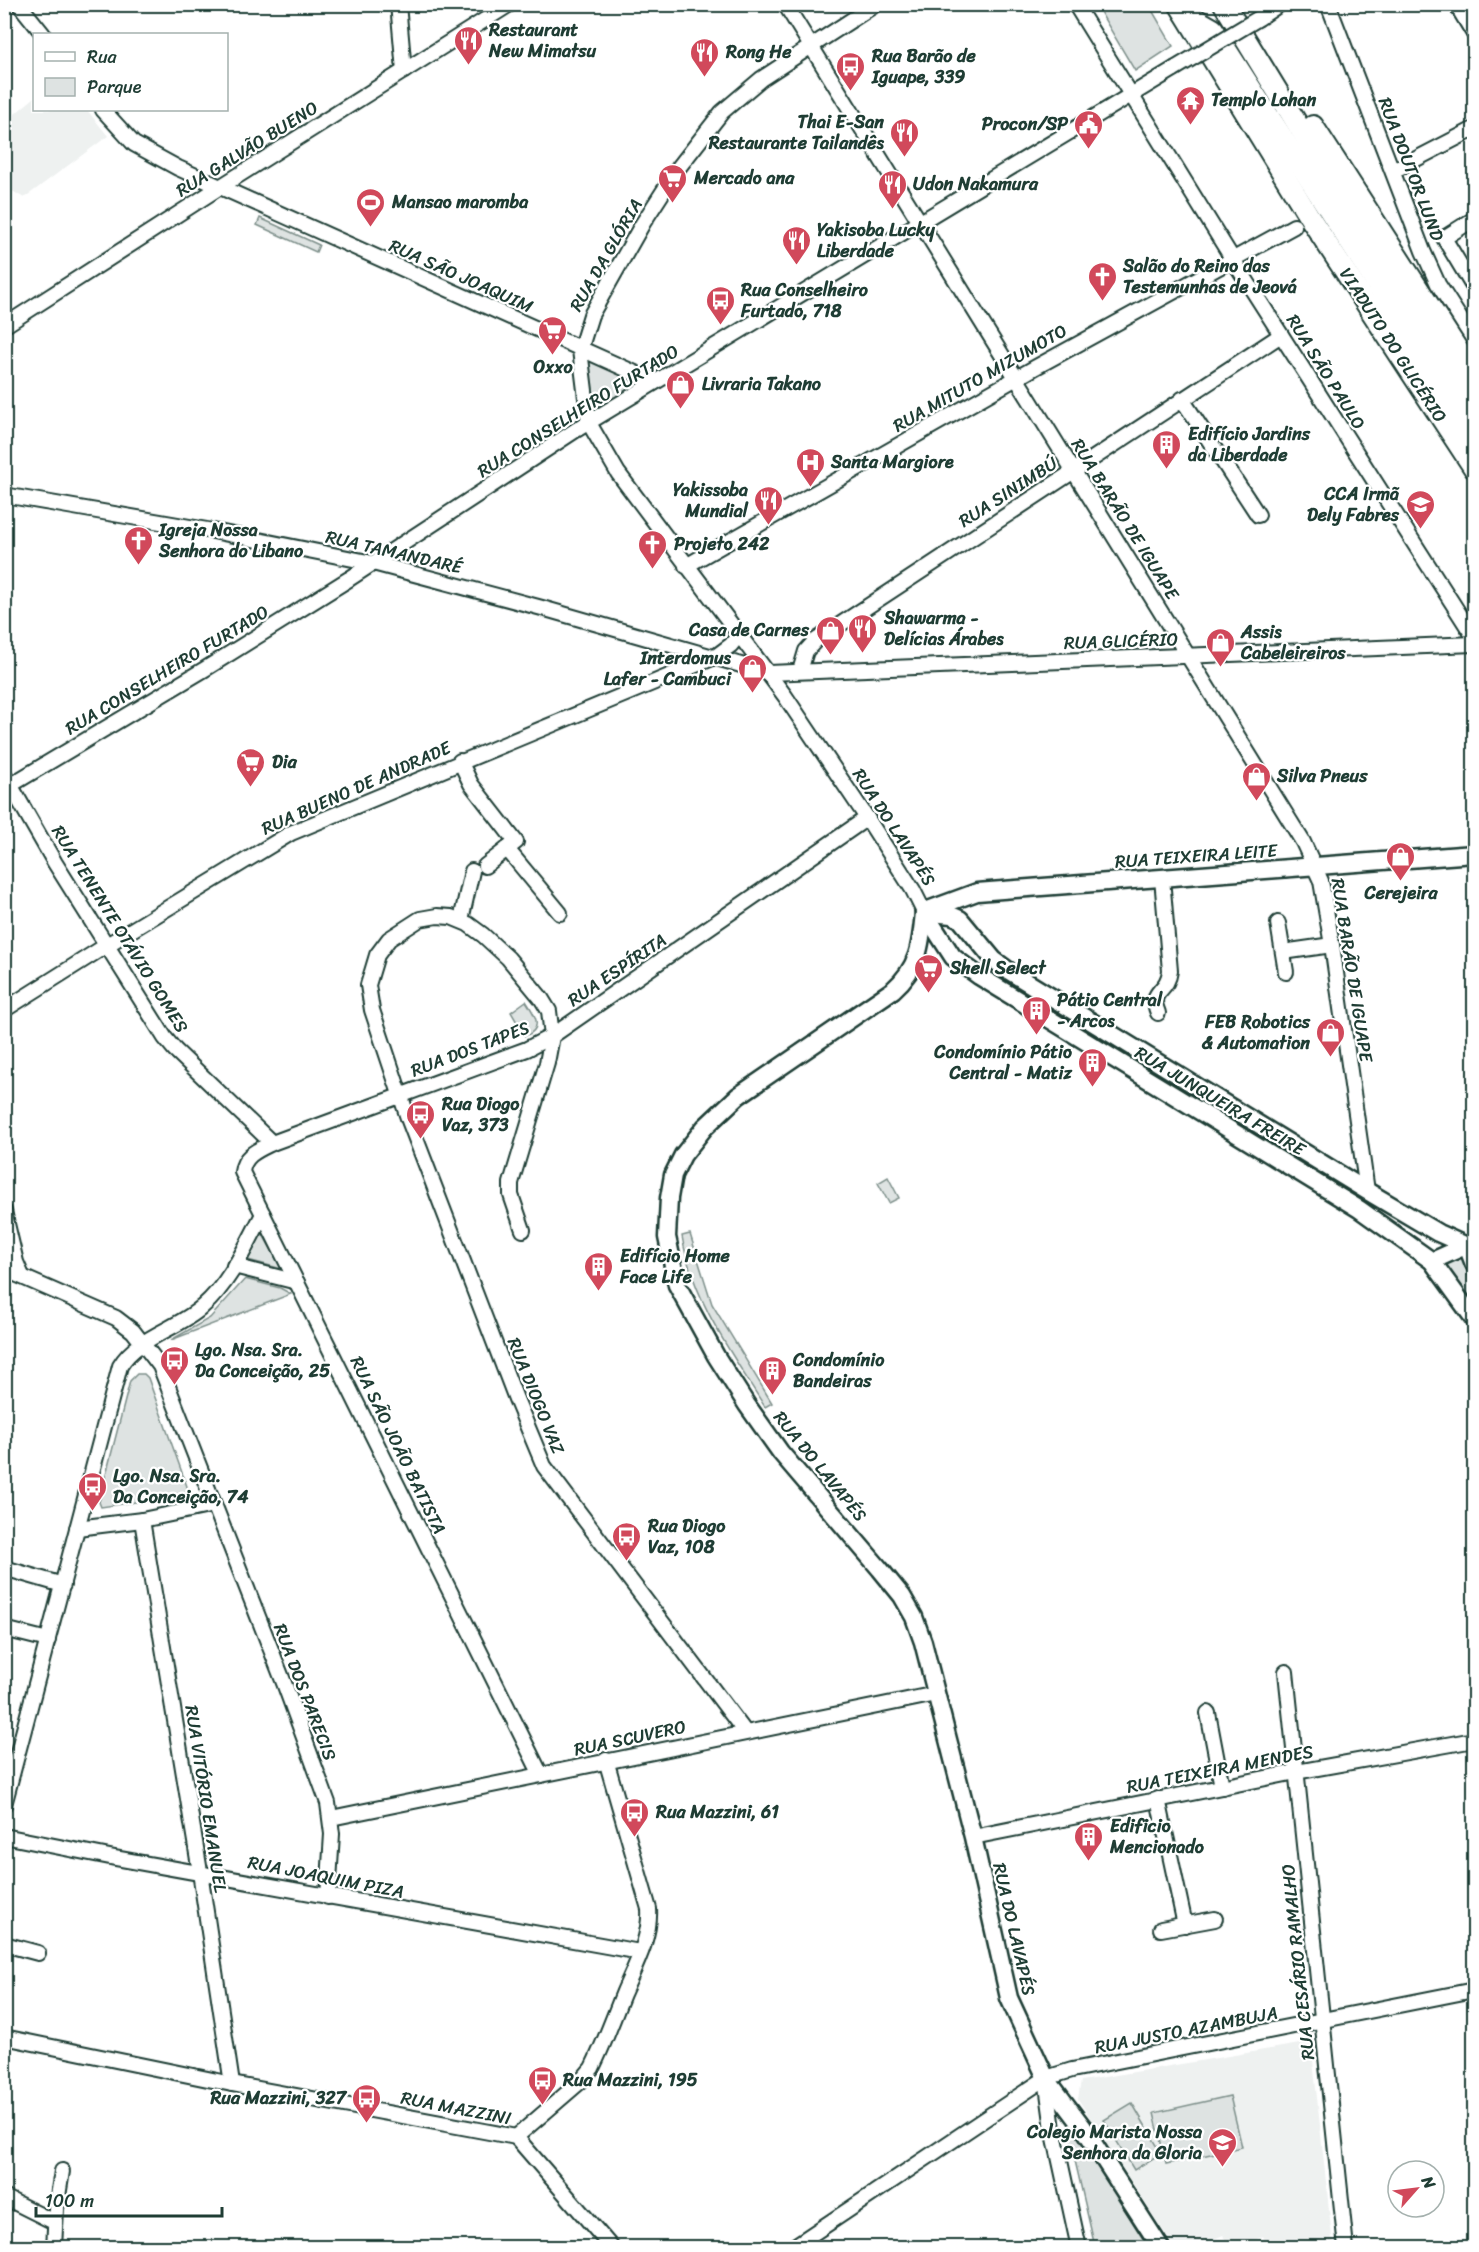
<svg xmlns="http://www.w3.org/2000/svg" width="1479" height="2252" viewBox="0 0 1479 2252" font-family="Sriracha,sans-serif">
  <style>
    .built { fill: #eef1f0 }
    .green { fill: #dee3e2; stroke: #7e908b; stroke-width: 1.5 }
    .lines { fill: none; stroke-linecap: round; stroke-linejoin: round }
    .minor-casing { stroke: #1f3d34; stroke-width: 18 }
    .major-casing { stroke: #1f3d34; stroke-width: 21 }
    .highway-casing { stroke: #1f3d34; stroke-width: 24 }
    .minor { stroke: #fff; stroke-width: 14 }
    .major { stroke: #fff; stroke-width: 16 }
    .highway { stroke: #fff; stroke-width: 20 }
    .minor-bridge-casing { stroke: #1f3d34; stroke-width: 18; stroke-linecap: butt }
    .minor-bridge { stroke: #fff; stroke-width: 14 }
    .labels { text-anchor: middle; stroke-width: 4.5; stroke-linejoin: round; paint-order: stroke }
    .poi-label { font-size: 18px; font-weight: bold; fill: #1f3d34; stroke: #fff; text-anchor: start }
    .street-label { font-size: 18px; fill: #1f3d34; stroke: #fff }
  </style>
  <rect width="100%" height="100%" fill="#fff"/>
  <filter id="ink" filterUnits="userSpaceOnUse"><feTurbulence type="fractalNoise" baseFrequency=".0167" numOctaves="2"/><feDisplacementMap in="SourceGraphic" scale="12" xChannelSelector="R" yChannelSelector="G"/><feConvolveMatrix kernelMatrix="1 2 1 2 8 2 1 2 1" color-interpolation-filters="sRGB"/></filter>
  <g filter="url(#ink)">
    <g class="built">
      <path d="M34,98v12h53l21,26 -84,62 -15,-9 -4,2v-69z"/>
      <path d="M1311,2042l22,205h-65l-5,-11 -22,11h-11l-7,-12 -26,12h-23l-96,-148 3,-18z"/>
    </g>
    <g class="green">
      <path d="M1096,5h53l24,41 -38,25z"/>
      <path d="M260,218l59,27 -3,7 -59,-27z"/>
      <path d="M585,355l62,26 -56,35z"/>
      <path d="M526,1001c8,12 19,28 -1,35l-14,-24z"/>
      <path d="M888,1177l11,21 -10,5 -11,-20z"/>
      <path d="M262,1233l20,36 -34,-9z"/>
      <path d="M690,1234l22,70 60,99 -7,4c-33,-53 -73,-108 -83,-171z"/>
      <path d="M1455,1256l7,1 12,36v14l-26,-38 -1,-5 2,-5z"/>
      <path d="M245,1279l35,9 11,6 -120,46 39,-22z"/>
      <path d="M137,1374h7l4,4 41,114 -11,4 -77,11 -2,-5 31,-121z"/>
      <path d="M1230,2096l12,51 -76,17 -12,-51z"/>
      <path d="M1132,2103l26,44 2,7 -26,16 -30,-50z"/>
      <path d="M1074,2128l74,119h-53l-25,-108z"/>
    </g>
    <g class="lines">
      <defs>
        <g id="minor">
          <path d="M19,4l24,30"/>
          <path d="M398,4l6,67"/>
          <path d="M785,4l518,838 18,39 11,64 35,246"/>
          <path d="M876,4l-115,75 -39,33 -43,55 -36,56 -52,92 -11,35 9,73 29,50 167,223 82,122 46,72 11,22"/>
          <path d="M1075,4l157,254 242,379"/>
          <path d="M1328,4l95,247 15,33 36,56"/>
          <path d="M1456,4l18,30"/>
          <path d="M1259,18l21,-14"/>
          <path d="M103,110l31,34 44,24 477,214"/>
          <path d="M1393,171l81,-42"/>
          <path d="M1474,219l-30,19 30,50"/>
          <path d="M4,326l216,-139 290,-183"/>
          <path d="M1182,399l76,116"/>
          <path d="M4,495l209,36 160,32 169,45 227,65 705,-29"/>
          <path d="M686,566l350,-199 258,-141"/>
          <path d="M800,671l6,-20 9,-10 466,-306"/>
          <path d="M460,761l11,23 45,58 -31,24"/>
          <path d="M4,774l51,89 110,175 10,12 97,93"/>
          <path d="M4,789l201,-120 144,-90 227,-149 598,-361"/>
          <path d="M507,849l53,64"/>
          <path d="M461,920l11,-49"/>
          <path d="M1278,923l8,49"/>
          <path d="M1283,952l49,-7"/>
          <path d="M4,1010l103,-65 184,-112 424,-176 16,-12 8,-10"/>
          <path d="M1158,1013c-10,-24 9,-19 12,-42l-8,-93"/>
          <path d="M4,1211l12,51 6,14"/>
          <path d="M523,1230l-12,-35v-12l36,-120 5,-27 -3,-25 -8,-13 -33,-40 -25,-23 -15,-11 -17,-7 -14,-1 -17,3 -31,20 -12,16 -9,30 4,25 36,108 108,281 28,67 201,266"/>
          <path d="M234,1266l63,16"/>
          <path d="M4,1269l112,49 17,13 27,35 124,317 44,120 4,31 -4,63"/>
          <path d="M142,1520l58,352 32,212"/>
          <path d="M77,1528l65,-8 72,-15"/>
          <path d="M4,1568l59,17"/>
          <path d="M4,1629l44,11"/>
          <path d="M1286,1672l60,576"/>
          <path d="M1208,1713l14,74"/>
          <path d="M541,1775l-299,-603c2,-17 16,-22 30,-29l255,-94 25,-13 315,-218"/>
          <path d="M1158,1799l27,126"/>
          <path d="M4,1805l116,-439c17,-29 58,-37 82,-59 28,-24 44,-61 61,-93"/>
          <path d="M331,1818l605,-124"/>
          <path d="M4,1836l111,22 525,94"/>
          <path d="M973,1837l323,-65 178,-32"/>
          <path d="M1161,1929l54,-10"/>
          <path d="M4,1944l34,9"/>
          <path d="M4,2037l228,47 284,53"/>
          <path d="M1046,2078l7,51 26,119"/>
          <path d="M516,2137l65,-56 11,-13c12,-24 21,-49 31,-74 11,-26 28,-56 26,-85l-43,-149"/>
          <path d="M516,2137l96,111"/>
          <path d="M4,2197l50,25"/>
          <path d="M54,2248l2,-39 6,-38"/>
          <path d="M782,2248l11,-1 253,-169 26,-8 402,-80"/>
        </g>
        <g id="major">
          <path d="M928,910l49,-18 497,-38"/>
          <path d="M924,912c-3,33 -5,55 -31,78l-155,106 -33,31 -22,28 -10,20 -4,23 -2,39 10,48 39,71 31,49 34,48 99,116 22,27 12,21 9,25 50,195 36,161 37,80 37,49 78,121"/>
          <path d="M924,912l29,45 26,19 380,233 73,52 42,58"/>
          <path d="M924,912l27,3 9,4 34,41 15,11 358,220 71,42 29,13 7,18"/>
          <path d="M1432,1261l40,-18"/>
        </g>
        <g id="highway">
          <path d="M1179,4l133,217 162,247"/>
          <path d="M1224,4l94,154 156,243"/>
          <path d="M1185,13l28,16 261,407"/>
          <path d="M1313,126l161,249"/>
        </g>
      </defs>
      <use href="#minor" class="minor-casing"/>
      <use href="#major" class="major-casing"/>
      <use href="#highway" class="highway-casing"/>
      <use href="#minor" class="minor"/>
      <use href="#major" class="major"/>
      <use href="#highway" class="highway"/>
      <defs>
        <path id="minor-bridge" d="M1174,69l85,-51"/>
      </defs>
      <use href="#minor-bridge" class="minor-bridge-casing"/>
      <use href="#minor-bridge" class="minor-bridge"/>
    </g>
  </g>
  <defs>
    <symbol id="restaurant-pin" viewBox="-11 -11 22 30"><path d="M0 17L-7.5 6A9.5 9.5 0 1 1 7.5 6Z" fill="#d1495b" stroke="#fff"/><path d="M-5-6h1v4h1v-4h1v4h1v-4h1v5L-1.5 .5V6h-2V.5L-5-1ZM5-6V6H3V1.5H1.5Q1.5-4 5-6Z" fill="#fff"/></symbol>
    <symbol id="bus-pin" viewBox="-11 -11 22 30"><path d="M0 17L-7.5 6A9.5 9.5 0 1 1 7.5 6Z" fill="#d1495b" stroke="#fff"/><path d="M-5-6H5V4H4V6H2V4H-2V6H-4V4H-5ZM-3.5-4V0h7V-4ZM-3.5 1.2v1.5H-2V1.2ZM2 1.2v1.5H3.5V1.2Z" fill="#fff"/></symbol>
    <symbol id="temple-pin" viewBox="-11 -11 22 30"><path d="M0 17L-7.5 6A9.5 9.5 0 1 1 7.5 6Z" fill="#d1495b" stroke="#fff"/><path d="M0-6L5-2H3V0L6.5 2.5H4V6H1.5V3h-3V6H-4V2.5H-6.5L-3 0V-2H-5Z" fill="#fff"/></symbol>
    <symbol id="civic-pin" viewBox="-11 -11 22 30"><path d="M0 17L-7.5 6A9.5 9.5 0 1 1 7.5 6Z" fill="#d1495b" stroke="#fff"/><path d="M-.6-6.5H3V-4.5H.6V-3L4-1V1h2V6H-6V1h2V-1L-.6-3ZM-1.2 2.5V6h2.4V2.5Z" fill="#fff"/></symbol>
    <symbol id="supermarket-pin" viewBox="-11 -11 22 30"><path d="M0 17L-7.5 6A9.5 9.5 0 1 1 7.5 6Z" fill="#d1495b" stroke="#fff"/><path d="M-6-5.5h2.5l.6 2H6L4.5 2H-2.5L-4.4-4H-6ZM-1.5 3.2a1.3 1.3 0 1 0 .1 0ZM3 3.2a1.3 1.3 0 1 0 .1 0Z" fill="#fff"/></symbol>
    <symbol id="stadium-pin" viewBox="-11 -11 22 30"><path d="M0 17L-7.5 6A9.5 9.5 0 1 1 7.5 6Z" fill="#d1495b" stroke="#fff"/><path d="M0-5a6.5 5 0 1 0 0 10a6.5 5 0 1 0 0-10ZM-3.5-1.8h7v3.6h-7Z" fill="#fff"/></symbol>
    <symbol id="church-pin" viewBox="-11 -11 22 30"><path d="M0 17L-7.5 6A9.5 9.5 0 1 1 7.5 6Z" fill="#d1495b" stroke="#fff"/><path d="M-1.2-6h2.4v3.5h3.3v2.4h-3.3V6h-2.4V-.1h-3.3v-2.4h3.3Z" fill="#fff"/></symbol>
    <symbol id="shop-pin" viewBox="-11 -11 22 30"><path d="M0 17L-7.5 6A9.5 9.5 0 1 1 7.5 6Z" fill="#d1495b" stroke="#fff"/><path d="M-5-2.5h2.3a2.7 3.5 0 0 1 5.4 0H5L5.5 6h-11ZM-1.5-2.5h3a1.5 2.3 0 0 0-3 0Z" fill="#fff"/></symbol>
    <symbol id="building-pin" viewBox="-11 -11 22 30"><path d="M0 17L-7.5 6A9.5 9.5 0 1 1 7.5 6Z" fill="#d1495b" stroke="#fff"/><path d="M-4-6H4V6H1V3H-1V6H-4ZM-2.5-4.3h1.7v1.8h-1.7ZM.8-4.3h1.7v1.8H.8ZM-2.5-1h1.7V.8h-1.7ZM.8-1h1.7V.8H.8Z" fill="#fff"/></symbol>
    <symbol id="hospital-pin" viewBox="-11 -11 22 30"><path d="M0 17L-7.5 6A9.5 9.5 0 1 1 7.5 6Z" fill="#d1495b" stroke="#fff"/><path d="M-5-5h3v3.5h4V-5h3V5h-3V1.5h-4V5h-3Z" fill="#fff"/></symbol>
    <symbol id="school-pin" viewBox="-11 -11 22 30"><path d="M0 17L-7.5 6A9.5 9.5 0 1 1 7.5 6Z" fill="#d1495b" stroke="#fff"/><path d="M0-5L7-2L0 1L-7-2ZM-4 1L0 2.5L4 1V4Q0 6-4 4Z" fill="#fff"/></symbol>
  </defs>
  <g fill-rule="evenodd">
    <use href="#restaurant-pin" x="452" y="24" width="33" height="45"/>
    <use href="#restaurant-pin" x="688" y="36" width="33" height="45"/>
    <use href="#bus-pin" x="834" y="50" width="33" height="45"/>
    <use href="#temple-pin" x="1174" y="84" width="33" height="45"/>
    <use href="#civic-pin" x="1072" y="108" width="33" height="45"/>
    <use href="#restaurant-pin" x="888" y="116" width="33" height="45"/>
    <use href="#supermarket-pin" x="656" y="162" width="33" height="45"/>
    <use href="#restaurant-pin" x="876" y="168" width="33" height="45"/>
    <use href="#stadium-pin" x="354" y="186" width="33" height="45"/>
    <use href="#restaurant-pin" x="780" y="224" width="33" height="45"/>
    <use href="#church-pin" x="1086" y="260" width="33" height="45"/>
    <use href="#bus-pin" x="704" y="284" width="33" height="45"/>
    <use href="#supermarket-pin" x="536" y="314" width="33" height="45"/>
    <use href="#shop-pin" x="664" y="368" width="33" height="45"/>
    <use href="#building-pin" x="1150" y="428" width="33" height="45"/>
    <use href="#hospital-pin" x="794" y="446" width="33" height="45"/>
    <use href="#restaurant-pin" x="752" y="484" width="33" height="45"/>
    <use href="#school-pin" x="1404" y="488" width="33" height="45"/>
    <use href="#church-pin" x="122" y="524" width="33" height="45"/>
    <use href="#church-pin" x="636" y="528" width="33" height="45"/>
    <use href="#restaurant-pin" x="846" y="612" width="33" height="45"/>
    <use href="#shop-pin" x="814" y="614" width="33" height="45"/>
    <use href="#shop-pin" x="1204" y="626" width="33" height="45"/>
    <use href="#shop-pin" x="736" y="652" width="33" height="45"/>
    <use href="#supermarket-pin" x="234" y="746" width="33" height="45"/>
    <use href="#shop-pin" x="1240" y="760" width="33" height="45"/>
    <use href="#shop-pin" x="1384" y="840" width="33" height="45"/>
    <use href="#supermarket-pin" x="912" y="952" width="33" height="45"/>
    <use href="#building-pin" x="1020" y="994" width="33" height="45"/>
    <use href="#shop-pin" x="1314" y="1016" width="33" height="45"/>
    <use href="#building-pin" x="1076" y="1046" width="33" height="45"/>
    <use href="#bus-pin" x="404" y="1098" width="33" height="45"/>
    <use href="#building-pin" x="582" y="1250" width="33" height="45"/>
    <use href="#bus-pin" x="158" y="1344" width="33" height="45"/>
    <use href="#building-pin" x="756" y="1354" width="33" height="45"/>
    <use href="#bus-pin" x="76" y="1470" width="33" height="45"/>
    <use href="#bus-pin" x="610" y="1520" width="33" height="45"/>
    <use href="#bus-pin" x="618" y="1796" width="33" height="45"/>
    <use href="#building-pin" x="1072" y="1820" width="33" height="45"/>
    <use href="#bus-pin" x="526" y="2064" width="33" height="45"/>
    <use href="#bus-pin" x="350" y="2082" width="33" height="45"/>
    <use href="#school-pin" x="1206" y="2126" width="33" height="45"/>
  </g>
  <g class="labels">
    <g class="poi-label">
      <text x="489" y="36">Restaurant<tspan x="489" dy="21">New Mimatsu</tspan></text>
      <text x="726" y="58">Rong He</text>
      <text x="872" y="62">Rua Barão de<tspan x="872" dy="21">Iguape, 339</tspan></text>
      <text x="1211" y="106">Templo Lohan</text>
      <text x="884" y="128" text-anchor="end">Thai E-San<tspan x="884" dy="21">Restaurante Tailandês</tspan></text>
      <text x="1068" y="130" text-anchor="end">Procon/SP</text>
      <text x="694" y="184">Mercado ana</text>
      <text x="913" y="190">Udon Nakamura</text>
      <text x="392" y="208">Mansao maromba</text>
      <text x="817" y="236">Yakisoba Lucky<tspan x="817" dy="21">Liberdade</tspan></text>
      <text x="1123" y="272">Salão do Reino das<tspan x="1123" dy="21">Testemunhas de Jeová</tspan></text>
      <text x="741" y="296">Rua Conselheiro<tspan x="741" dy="21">Furtado, 718</tspan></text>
      <text x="553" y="373" text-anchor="middle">Oxxo</text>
      <text x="702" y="390">Livraria Takano</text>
      <text x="1188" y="440">Edifício Jardins<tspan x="1188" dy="21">da Liberdade</tspan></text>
      <text x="831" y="468">Santa Margiore</text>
      <text x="748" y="496" text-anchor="end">Yakissoba<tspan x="748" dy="21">Mundial</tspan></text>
      <text x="1399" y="500" text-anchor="end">CCA Irmã<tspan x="1399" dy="21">Dely Fabres</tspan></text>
      <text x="159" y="536">Igreja Nossa<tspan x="159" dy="21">Senhora do Libano</tspan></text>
      <text x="674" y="550">Projeto 242</text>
      <text x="884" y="624">Shawarma -<tspan x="884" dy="21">Delícias Árabes</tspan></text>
      <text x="809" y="636" text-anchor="end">Casa de Carnes</text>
      <text x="1241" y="638">Assis<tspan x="1241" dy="21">Cabeleireiros</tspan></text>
      <text x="731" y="664" text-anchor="end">Interdomus<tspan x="731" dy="21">Lafer - Cambuci</tspan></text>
      <text x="272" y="768">Dia</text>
      <text x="1277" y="782">Silva Pneus</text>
      <text x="1401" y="899" text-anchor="middle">Cerejeira</text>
      <text x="950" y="974">Shell Select</text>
      <text x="1057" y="1006">Pátio Central<tspan x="1057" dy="21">- Arcos</tspan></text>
      <text x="1310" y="1028" text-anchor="end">FEB Robotics<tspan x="1310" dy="21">&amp; Automation</tspan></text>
      <text x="1072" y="1058" text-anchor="end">Condomínio Pátio<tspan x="1072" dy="21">Central - Matiz</tspan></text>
      <text x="442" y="1110">Rua Diogo<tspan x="442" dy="21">Vaz, 373</tspan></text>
      <text x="620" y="1262">Edifício Home<tspan x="620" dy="21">Face Life</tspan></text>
      <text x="195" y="1356">Lgo. Nsa. Sra.<tspan x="195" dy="21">Da Conceição, 25</tspan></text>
      <text x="793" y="1366">Condomínio<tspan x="793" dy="21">Bandeiras</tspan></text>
      <text x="113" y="1482">Lgo. Nsa. Sra.<tspan x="113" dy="21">Da Conceição, 74</tspan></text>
      <text x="648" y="1532">Rua Diogo<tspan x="648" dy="21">Vaz, 108</tspan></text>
      <text x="656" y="1818">Rua Mazzini, 61</text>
      <text x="1110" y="1832">Edificio<tspan x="1110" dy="21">Mencionado</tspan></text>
      <text x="563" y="2086">Rua Mazzini, 195</text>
      <text x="346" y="2104" text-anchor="end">Rua Mazzini, 327</text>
      <text x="1202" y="2138" text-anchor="end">Colegio Marista Nossa<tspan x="1202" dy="21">Senhora da Gloria</tspan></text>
    </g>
    <g class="street-label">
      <text transform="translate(247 149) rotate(-32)" y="6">RUA GALVÃO BUENO</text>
      <text transform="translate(1411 169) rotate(69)" y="6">RUA DOUTOR LUND</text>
      <text transform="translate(606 255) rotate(-60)" y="6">RUA DA GLÓRIA</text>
      <text transform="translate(461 276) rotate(24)" y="6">RUA SÃO JOAQUIM</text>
      <text transform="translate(1393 345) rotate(57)" y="6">VIADUTO DO GLICÉRIO</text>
      <text transform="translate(1326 372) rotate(58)" y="6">RUA SÃO PAULO</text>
      <text transform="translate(980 378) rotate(-30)" y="6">RUA MITUTO MIZUMOTO</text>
      <text transform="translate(578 411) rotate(-32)" y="6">RUA CONSELHEIRO FURTADO</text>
      <text transform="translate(1008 492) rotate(-33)" y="6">RUA SINIMBÚ</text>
      <text transform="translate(1125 519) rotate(58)" y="6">RUA BARÃO DE IGUAPE</text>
      <text transform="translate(394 552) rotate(13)" y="6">RUA TAMANDARÉ</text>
      <text transform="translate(1121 641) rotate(-2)" y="6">RUA GLICÉRIO</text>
      <text transform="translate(167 670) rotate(-31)" y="6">RUA CONSELHEIRO FURTADO</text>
      <text transform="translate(356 788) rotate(-24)" y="6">RUA BUENO DE ANDRADE</text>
      <text transform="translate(894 827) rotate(57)" y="6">RUA DO LAVAPÉS</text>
      <text transform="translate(1196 856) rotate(-4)" y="6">RUA TEIXEIRA LEITE</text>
      <text transform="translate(120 929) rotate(58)" y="6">RUA TENENTE OTÁVIO GOMES</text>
      <text transform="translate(617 970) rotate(-34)" y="6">RUA ESPÍRITA</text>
      <text transform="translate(1352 970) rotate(81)" y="6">RUA BARÃO DE IGUAPE</text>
      <text transform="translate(470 1049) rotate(-21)" y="6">RUA DOS TAPES</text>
      <text transform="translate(1220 1101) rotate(31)" y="6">RUA JUNQUEIRA FREIRE</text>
      <text transform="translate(536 1396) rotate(68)" y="6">RUA DIOGO VAZ</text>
      <text transform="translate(398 1445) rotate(64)" y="6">RUA SÃO JOÃO BATISTA</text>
      <text transform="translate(820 1466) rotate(51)" y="6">RUA DO LAVAPÉS</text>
      <text transform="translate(305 1692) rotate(69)" y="6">RUA DOS PARECIS</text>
      <text transform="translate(630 1738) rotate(-12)" y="6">RUA SCUVERO</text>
      <text transform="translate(1220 1769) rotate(-11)" y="6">RUA TEIXEIRA MENDES</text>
      <text transform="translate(206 1799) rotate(81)" y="6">RUA VITÓRIO EMANUEL</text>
      <text transform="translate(326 1877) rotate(11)" y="6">RUA JOAQUIM PIZA</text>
      <text transform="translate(1014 1929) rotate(77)" y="6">RUA DO LAVAPÉS</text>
      <text transform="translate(1298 1962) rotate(-96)" y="6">RUA CESÁRIO RAMALHO</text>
      <text transform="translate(1186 2030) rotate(-11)" y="6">RUA JUSTO AZAMBUJA</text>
      <text transform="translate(456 2108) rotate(11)" y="6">RUA MAZZINI</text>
    </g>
  </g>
  <rect width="1479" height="2252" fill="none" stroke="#fff" stroke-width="24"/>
  <rect x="12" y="12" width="1455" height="2228" fill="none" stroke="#1f3d34" stroke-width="2" filter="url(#ink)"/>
  <rect x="33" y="33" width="195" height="78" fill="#ffffff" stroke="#a5b1ae" stroke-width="1.5"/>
  <rect x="45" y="52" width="30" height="9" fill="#ffffff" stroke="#a5b1ae" stroke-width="1.5"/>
  <text x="87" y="63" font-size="18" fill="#1f3d34">Rua</text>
  <rect x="45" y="78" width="30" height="18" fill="#dee3e2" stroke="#a5b1ae" stroke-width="1.5"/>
  <text x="87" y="93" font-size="18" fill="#1f3d34">Parque</text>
  <g transform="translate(1416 2189) rotate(62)"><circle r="28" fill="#ffffff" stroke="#a5b1ae" stroke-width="1.5"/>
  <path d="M0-4.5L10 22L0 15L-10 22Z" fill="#d1495b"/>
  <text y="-9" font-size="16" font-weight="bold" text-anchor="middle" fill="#1f3d34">N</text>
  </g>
  <path d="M36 2207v9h186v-9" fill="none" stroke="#1f3d34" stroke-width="3"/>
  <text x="45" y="2207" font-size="18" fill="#1f3d34" stroke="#ffffff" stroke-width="4.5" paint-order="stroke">100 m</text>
</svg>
